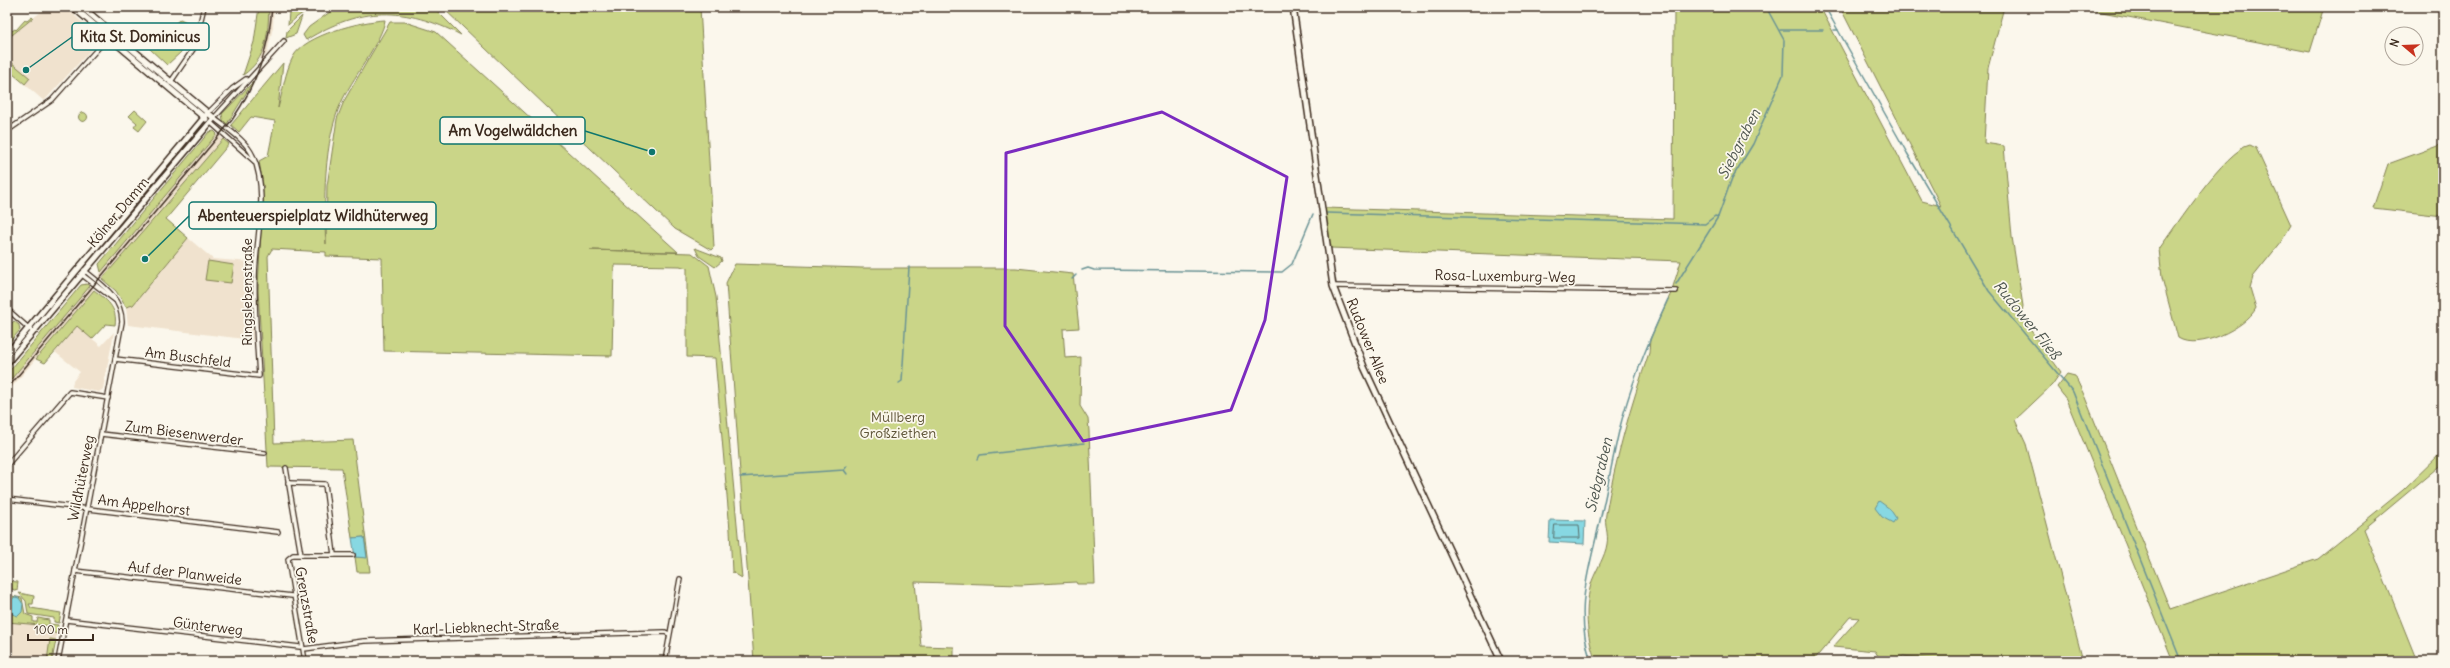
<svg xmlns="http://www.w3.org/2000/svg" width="2450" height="668" viewBox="0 0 2450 668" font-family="Delius,sans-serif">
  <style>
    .built { fill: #f0e2ce }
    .green { fill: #cad588; stroke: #828053 }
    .water { fill: #87d8e2; stroke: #699294 }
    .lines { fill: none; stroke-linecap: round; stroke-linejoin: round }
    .shore { stroke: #59706c; stroke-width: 1 }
    .stream { stroke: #699294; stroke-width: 1.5 }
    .street-casing { stroke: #3b2a1e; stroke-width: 6 }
    .secondary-casing { stroke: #3b2a1e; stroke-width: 8 }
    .street { stroke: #fbf7ec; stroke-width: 3.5 }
    .secondary { stroke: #fbf7ec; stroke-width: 5 }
    .rail { stroke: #3b2a1e; stroke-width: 1.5 }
    .marked { fill: none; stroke: #7b2cbf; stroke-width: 3; stroke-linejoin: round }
    .labels { text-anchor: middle; stroke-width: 3.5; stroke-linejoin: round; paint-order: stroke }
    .street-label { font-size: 14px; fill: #3b2a1e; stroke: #fbf7ec }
    .park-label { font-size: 14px; fill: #5f5538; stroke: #fbf7ec }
    .water-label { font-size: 15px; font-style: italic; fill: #4e564f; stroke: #fbf7ec }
    .leader { fill: none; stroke: #0f766e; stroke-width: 1.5 }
    .callout-dot { fill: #0f766e; stroke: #fbf7ec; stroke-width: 1.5 }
    .callout { fill: #fbf7ec; stroke: #0f766e; stroke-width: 1.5 }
    .callout-label { font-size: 15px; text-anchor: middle; font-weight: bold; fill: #3b2a1e }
  </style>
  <rect width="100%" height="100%" fill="#fbf7ec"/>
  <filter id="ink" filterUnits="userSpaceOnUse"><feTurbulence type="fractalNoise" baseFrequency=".025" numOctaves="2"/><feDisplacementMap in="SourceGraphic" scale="8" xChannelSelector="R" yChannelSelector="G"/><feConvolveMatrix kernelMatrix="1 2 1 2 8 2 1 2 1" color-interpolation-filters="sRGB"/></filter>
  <g filter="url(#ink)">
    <g class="built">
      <path d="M39,7h26l32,28 2,6 -55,60 -37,-32v-30l35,-28z"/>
      <path d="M269,7h5l-1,20 -6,27 -7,6 6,-24z"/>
      <path d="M217,134l6,5 -121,140 -4,-3z"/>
      <path d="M188,238l25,21 38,3 2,78 -125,-15 -2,-18 7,-2z"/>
      <path d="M90,286l4,4 -87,103v-9z"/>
      <path d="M77,326l24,20 13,-14 -11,57 -4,3 -27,-5 1,-6 7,-9 -25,-20z"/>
      <path d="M7,621l51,6 -6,34h-45z"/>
    </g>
    <g class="green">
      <path d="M259,7h10c-1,27 -2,52 -26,68l11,-33z"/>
      <path d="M294,7h18l-15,10 -9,8 1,-13z"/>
      <path d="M337,7h96l28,28c-57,-29 -100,-29 -155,5l-3,-5 6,-8z"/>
      <path d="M442,7h258l14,240 -3,3 -36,-21z"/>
      <path d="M1674,7h146l102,194 19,5 -101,-199h164l-16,61 -4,75 20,3 8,91 11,69 -2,11 40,55 -9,13 -37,35 11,24 57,217h-138l-42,-5 -7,5h-15l-6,-10 -42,-4 26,-29 -9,-1 -37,44h-217c-10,-24 -12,-55 -4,-80 5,-13 13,-24 15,-37 2,-10 -3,-20 -1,-30 9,-54 25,-109 43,-161l1,-14 21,-46 10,-32 -351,-13 -6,-40 349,11z"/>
      <path d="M2076,7h248l-14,45z"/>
      <path d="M302,16l-6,18 -10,4 1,-7z"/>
      <path d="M32,17l1,1 -26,21v-5l8,-5 1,1 9,-10 2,1z"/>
      <path d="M180,19l9,4 -8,29 -14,13 -18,-17z"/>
      <path d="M385,20c-2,19 -35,62 -44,83 -17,36 -18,101 -15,141l1,-58 10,-67 7,-18 46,-79h15l31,10 242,220 -88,-2 102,3 17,13 7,31 26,281 -10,-6 -2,-42 -15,-172 -28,-1v-89l-7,-2 -66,-1 -2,91 -228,-5 -2,-93 -56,-2v-4l-54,-3 -4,7 6,187 79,-3 17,132h-13l-2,-15h12l-3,-20 -12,1 -10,-70 -74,-1 -10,-177 5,-105 -4,-24 9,-5 7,-35 -24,-4 -12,15 -8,-7 52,-62 -5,45c5,-17 7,-36 15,-51 11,-22 69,-36 92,-37z"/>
      <path d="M11,62l19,16 -5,6 -18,-15z"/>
      <path d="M253,82l-26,42 -4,-4 -1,-6z"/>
      <path d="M135,110l12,11 -8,10 -5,-4 3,-4 -8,-7z"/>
      <circle cx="83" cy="117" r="4.5"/>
      <path d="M201,125l2,2 -111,132 -2,-2z"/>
      <path d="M214,131l3,3 -116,138 -2,-8 110,-132z"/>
      <path d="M223,139l6,5 -63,75 22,19 -55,67 -7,2 -10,-16 -14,-12z"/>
      <path d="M2443,144v72l-70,-8 15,-44z"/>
      <path d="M2250,145l6,3 35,77 -10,17 -28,35 -3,11 6,20c-10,20 -58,43 -78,30l-16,-60 -3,-29c17,-23 66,-99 91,-104z"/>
      <path d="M695,248l26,10 1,3 -7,6 -16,-11z"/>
      <path d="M208,261l26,4 -3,18 -26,-3z"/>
      <path d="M735,264l127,4h154l57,6 6,54 -16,1 2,29 16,-1 -1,49 8,13 1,12 6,153h-18l-1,-2 -55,3 -106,-3 6,64 33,1v14h-200l-28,-378z"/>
      <path d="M76,274l2,2 -45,53 -1,-2z"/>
      <path d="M87,284l3,2 -83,98v-10l74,-89z"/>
      <path d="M94,290c12,9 24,18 21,35l-9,-1 -14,15 -15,-13 -32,37 -9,-4z"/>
      <path d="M14,321l5,4 1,5 -13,15v-21l2,2z"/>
      <path d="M2067,374l8,2 9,19 86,214 148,-50 85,-69 40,-39v12l-79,66 53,132h-244l-107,-262 -9,-12z"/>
      <path d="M7,581l11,1 -1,9 -10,-4z"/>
      <path d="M19,593l15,3 -1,8h-4l2,4 30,5 -2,10 -5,-1v-4l-26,-4 -2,-13z"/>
      <path d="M7,595l15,3 3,16 8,3v5h4l1,-4 11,2v4l9,1 -1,9 -3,-1 -3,-7 -44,-4z"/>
      <path d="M50,639l6,1 -4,21h-5z"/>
    </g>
    <g class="water">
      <path d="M1879,501l11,8 6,9 -3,5 -11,-6 -7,-9z"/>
      <path d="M1550,520l35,1 -1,23 -35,-2z"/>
      <path d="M364,537l3,21 -12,-1 -3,-19z"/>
      <path d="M15,597l4,1 4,6 -1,8 -4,4 -6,-2 -3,-13z"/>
    </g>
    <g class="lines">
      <path class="shore" d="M1555,525h24l1,13h-26z"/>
      <g class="stream">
        <path d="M1825,7l82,146 82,138 84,101 108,269"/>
        <path d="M1780,30h43"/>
        <path d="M1834,30h4"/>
        <path d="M1327,213l378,11 10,-8 3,1"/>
        <path d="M1082,270l6,-2 6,2 188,2 10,-8 21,-50"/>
        <path d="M1072,279l4,-4"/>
        <path d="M1676,284l42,-67 14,-39 21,-34 30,-69 1,-35 -18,-33"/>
        <path d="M899,383l3,-2 7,-114"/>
        <path d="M978,459l2,-4 104,-12"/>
        <path d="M2443,468v2"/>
        <path d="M844,470l3,4"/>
        <path d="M740,477l104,-7 3,-4"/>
        <path d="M1591,661c-18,-53 -1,-93 10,-145 7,-30 12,-60 19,-89 11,-44 29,-87 48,-128"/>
      </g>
      <defs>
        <g id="street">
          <path d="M170,83l24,-35 10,-41"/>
          <path d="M208,113l24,-24 14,-10"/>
          <path d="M210,122l44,39"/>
          <path d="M7,131l45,-31 56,-63"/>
          <path d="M81,274l34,26"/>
          <path d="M1333,286l343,5"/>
          <path d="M7,309l26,23"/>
          <path d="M115,359l144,17c-2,-33 -5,-67 -4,-100 1,-38 14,-84 -2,-120 -7,-16 -27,-28 -39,-38l70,-77"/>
          <path d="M101,434l164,19"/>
          <path d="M7,465l63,-73 38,6"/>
          <path d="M286,468l15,87"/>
          <path d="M288,483l37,1 9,71"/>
          <path d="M7,499l271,33"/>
          <path d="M75,571l217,25"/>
          <path d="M66,620l234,27"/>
          <path d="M304,649l60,-8 301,-9 4,2"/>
          <path d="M58,661l64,-339c0,-25 -21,-38 -38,-52"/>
          <path d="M305,661l-17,-102 5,-4h60"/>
          <path d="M665,661l15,-82"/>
        </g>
        <g id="secondary">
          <path d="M73,7l133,112"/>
          <path d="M1293,7l40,279 31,81 137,294"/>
          <path d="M7,354l201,-241"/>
          <path d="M7,363l207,-245 -132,-111"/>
        </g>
      </defs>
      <use href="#street" class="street-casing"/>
      <use href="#secondary" class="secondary-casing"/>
      <use href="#street" class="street"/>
      <use href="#secondary" class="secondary"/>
      <path class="rail" d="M7,389l225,-269c24,-35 37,-70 40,-113"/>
    </g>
  </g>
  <path class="marked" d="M1162,112l125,65 -22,143 -34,90 -148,31 -78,-115 1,-173z"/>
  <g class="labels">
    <g class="street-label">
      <text transform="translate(118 212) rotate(-50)" y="5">Kölner Damm</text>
      <text transform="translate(1505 276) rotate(1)" y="5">Rosa-Luxemburg-Weg</text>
      <text transform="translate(247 292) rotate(-90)" y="5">Ringslebenstraße</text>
      <text transform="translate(1368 341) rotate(68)" y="5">Rudower Allee</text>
      <text transform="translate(188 357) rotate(7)" y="5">Am Buschfeld</text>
      <text transform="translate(184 433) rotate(7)" y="5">Zum Biesenwerder</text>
      <text transform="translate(81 478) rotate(-79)" y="5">Wildhüterweg</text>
      <text transform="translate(144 505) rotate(7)" y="5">Am Appelhorst</text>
      <text transform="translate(185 573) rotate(7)" y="5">Auf der Planweide</text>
      <text transform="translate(307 605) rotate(80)" y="5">Grenzstraße</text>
      <text transform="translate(208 626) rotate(7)" y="5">Günterweg</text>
      <text transform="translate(486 627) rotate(-2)" y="5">Karl-Liebknecht-Straße</text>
    </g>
    <g class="park-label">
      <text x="898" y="422">Müllberg<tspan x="898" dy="16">Großziethen</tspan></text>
    </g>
    <g class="water-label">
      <text transform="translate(1739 144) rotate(-63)" y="5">Siebgraben</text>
      <text transform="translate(2027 320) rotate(51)" y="5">Rudower Fließ</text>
      <text transform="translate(1599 475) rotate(-77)" y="5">Siebgraben</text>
    </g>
  </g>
  <path class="leader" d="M26 70L72 37M652 152L585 131M145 259L189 216"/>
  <g class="callout-dot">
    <circle cx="26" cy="70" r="4"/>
    <circle cx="652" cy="152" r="4"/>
    <circle cx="145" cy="259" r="4"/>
  </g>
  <g class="callout">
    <rect x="72" y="23" width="137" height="27" rx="4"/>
    <rect x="440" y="117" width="145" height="27" rx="4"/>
    <rect x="189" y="202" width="247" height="27" rx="4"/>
  </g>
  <g class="callout-label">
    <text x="140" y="42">Kita St. Dominicus</text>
    <text x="513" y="136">Am Vogelwäldchen</text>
    <text x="313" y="221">Abenteuerspielplatz Wildhüterweg</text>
  </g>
  <rect width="2450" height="668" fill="none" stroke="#fbf7ec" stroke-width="24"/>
  <rect x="12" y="12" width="2426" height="644" fill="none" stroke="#3b2a1e" stroke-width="1.5" filter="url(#ink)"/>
  <g transform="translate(2404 46) rotate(289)"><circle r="19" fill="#fbf7ec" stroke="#aea59a"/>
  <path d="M0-3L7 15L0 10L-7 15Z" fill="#c8321e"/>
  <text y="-6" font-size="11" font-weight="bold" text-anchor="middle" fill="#3b2a1e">N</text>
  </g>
  <path d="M28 634v6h65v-6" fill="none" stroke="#3b2a1e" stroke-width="2"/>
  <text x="34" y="634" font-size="12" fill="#3b2a1e" stroke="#fbf7ec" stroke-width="3" paint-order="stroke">100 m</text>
</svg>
